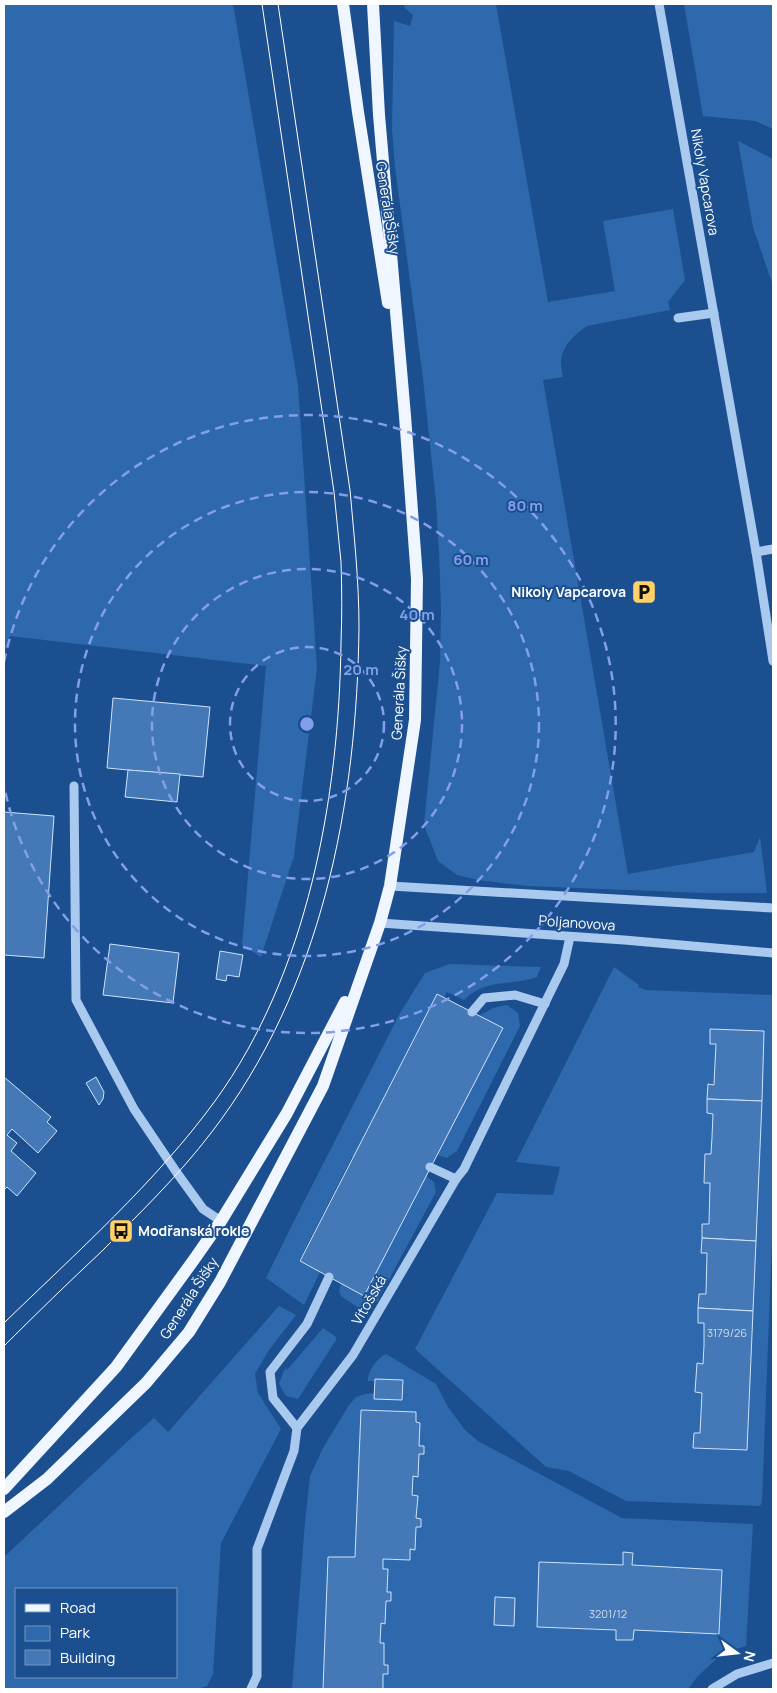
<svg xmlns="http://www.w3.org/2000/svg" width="777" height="1693" viewBox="0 0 777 1693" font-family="Manrope,sans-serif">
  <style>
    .green { fill: #2e69ad; fill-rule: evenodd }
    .building { fill: #4478b7; stroke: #cfe3fa }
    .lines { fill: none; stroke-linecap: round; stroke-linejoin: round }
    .minor { stroke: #a9c9ee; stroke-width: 9 }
    .major { stroke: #f0f6ff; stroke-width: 12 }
    .tram { stroke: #fff; stroke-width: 1 }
    .ring { fill: none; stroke: #839eea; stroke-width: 2.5; stroke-dasharray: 9 6 }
    .labels { text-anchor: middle; stroke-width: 4; stroke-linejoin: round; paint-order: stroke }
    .number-label { font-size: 11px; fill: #d0dded }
    .street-label { font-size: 14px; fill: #fff; stroke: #1b4f8f }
    .poi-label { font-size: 14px; font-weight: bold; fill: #fff; stroke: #1b4f8f; text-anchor: end }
    .centre { fill: #839eea; stroke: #1b4f8f; stroke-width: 2.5 }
    .ring-label { font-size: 15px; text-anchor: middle; font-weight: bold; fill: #839eea; stroke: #1b4f8f; stroke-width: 4; stroke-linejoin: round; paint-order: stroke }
  </style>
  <rect width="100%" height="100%" fill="#1b4f8f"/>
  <g class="green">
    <path d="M4,4h229l65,381 19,283 -23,188 -33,101 -19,-12 24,-279 -256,-30 -6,19z"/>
    <path d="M404,4h92l52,298 67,-11 -12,-70 70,-12 12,71 -17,22 2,8 -83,16c-12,8 -25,20 -26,35 0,5 1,11 2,16l-20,3 85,494 126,-22 6,-15 7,56h-64l-176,-7 -49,-6 -21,-5 -19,-14 -14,-36 16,-163 1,-53 -2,-56 -3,-52 -13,-122 -28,-212 -3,-38 2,-108 16,5 3,-11 -8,-7z"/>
    <path d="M684,4h89v125l-18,-8 -52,-5z"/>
    <path d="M738,141l35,18v127l-20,-59z"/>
    <path d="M449,964l92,3 -4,10c-28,10 -49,0 -73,23l-17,-8 -4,7 -7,-3 -75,145 1,1 -7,15h-3l-53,104 21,11 -16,33 -38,-27 27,-55 107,-210 25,-40z"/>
    <path d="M614,967l25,18 -1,2 8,3 127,5v218l-11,289 -2,4 -134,-5 -57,-30 -23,-4 -131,-118 82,-156 56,2 7,-28 -44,-5zM710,1029l54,2 -17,419 -54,-2 1,-15h6l2,-40 -7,-1 2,-28h6l1,-41 -6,-15 1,-14h7l1,-41h-6l1,-29h7l1,-41h-6l7,-29 2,-40 -6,-1 1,-28h6l2,-41h-6z"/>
    <path d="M507,1005l11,8 2,13 -63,125 -10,7 -12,-4 42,-137 16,-9z"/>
    <path d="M423,1174l11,8 2,10 -59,110 -10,6h-8l-17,-11 -3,-5 2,-9z"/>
    <path d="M279,1306l17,9 -29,38 -12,21 3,19 23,36 -60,114 -8,131 -6,12 -9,3h-194v-132l124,-116 26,-23 14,14zM16,1589h160v88h-160z"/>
    <path d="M323,1328l13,9v3l-38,59 -12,-3 -7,-12 6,-16 2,2z"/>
    <path d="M386,1354l50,30 12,23 17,23 13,11 144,77 131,6 -7,122 -23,7 -25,23 -10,13h-305v-15h5v-9h-4v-22h-4l1,-20h4l1,-22h5v-8l-4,-1 -4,-23v-10l27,1v-11h5l1,-22h5v-8l-5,-1 1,-22 -5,-1 1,-19h5l1,-22h5v-8h-5l1,-23 -4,-1v-10l-55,-2 -6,147h-27l-5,132h-31l13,-167 5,-46 13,-28 26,-43 7,-8 9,-3 10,-1v6l27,1 1,-20 -27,-1 -1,2h-7c-1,-9 10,-24 18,-27zM623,1553h10l-1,12 90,5 -3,64 -85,-4 -1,10 -17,-1v-9l-79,-3 2,-65 84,3zM495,1597l18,29 -19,-1z"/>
  </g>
  <g class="building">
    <path d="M113,698l97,9 -7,70 -96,-9z"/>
    <path d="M128,770l52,4 -3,28 -52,-5z"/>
    <path d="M4,812l50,4 -10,142 -40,-3z"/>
    <path d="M110,944l69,9 -6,50 -70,-8z"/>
    <path d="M220,951l23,4 -4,22 -12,-2 -1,6 -10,-2z"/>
    <path d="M437,994l66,34 -139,268 -64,-35z"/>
    <path d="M710,1029l54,2 -2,70 -55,-2 1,-15 6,1 1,-22 1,-19h-6z"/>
    <path d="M4,1077l47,40 -4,5 10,9 -19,22 -26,-24 -5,6 10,8 -6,8 25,22 -19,23 -10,-9 -3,3z"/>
    <path d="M96,1077l8,15 -1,7 -4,6 -13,-22z"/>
    <path d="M707,1099l55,2 -6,140 -54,-3v-14h7l1,-41h-6l1,-29h6l1,-17 1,-23 -6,-1z"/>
    <path d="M702,1238l54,3 -3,70 -55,-3 1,-14h7l1,-41h-6z"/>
    <path d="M698,1308l55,3 -6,139 -54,-2 1,-15h6l2,-40 -7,-1 2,-29 6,1 1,-19v-22h-6z"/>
    <path d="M375,1379l28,1 -1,20 -28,-1z"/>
    <path d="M361,1410l55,2v10l4,1 -1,23h5v8h-5l-1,23 -5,-1 -1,19 6,1 -2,22 5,1v8h-5l-1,23 -5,-1v11l-27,-1v10h5l-1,23h4v9h-5l-1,23 -4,-1 -1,20h4v22h4v9h-5v15h-60l5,-132h27z"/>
    <path d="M623,1552l10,1 -1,12 90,5 -3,64 -85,-4 -1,10h-17v-10l-79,-3 2,-65 84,3z"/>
    <path d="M495,1597l20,1 -1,28 -20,-1z"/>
  </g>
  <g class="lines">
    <g class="minor">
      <path d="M659,4l97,548 17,109"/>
      <path d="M678,318l36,-5"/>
      <path d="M756,552l17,-3"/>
      <path d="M74,786l2,214 58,109 43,64 26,36 18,12"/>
      <path d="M390,886l383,22"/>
      <path d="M380,923l244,17 149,13"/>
      <path d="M472,1012l12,-14 31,-3 30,9"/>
      <path d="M430,1167l26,12"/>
      <path d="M297,1428l-24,-30 -3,-26 37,-48 22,-47"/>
      <path d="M251,1689l6,-13v-127l37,-98 3,-23 56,-73 103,-176 8,-10 100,-205 6,-27"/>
      <path d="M712,1689l25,-15 36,-11"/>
    </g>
    <g class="major">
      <path d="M343,4l15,108 30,191"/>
      <path d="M4,1489l112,-122 77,-106 28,-40 66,-108 58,-111"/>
      <path d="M4,1512l43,-33 99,-96 43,-51 31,-50 103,-196 57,-163 10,-37 25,-166 2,-141 -12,-163 -26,-301 -6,-111"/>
    </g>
    <g class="tram">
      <path d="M4,1323c72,-70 152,-141 211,-222 93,-128 124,-304 126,-458 1,-27 1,-54 0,-81 -2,-23 -5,-47 -7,-70l-72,-488"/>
      <path d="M4,1346c32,-32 65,-64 98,-95 38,-38 77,-76 109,-118 111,-144 146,-329 148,-506 0,-46 -5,-92 -9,-137l-72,-486"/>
    </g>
  </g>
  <g class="ring">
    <circle cx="307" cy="724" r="77"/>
    <circle cx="307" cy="724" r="155"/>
    <circle cx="307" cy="724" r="232"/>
    <path d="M4 662A309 309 0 1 1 4 786"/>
  </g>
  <defs>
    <symbol id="parking-square" viewBox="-11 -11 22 22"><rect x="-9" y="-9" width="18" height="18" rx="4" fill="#ffd166" stroke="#1b4f8f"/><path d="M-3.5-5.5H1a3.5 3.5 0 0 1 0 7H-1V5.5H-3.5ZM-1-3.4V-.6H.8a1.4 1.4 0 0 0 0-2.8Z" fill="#111"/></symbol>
    <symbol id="bus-square" viewBox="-11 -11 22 22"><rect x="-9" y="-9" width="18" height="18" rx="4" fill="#ffd166" stroke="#1b4f8f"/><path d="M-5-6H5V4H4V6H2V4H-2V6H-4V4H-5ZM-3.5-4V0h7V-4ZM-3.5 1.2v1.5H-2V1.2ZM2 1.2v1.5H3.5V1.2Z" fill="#111"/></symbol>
  </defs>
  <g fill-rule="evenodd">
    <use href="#parking-square" x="630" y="578" width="28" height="28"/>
    <use href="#bus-square" x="107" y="1217" width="28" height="28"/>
  </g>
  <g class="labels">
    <g class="number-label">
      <text x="727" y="1337">3179/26</text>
      <text x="608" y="1618">3201/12</text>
    </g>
    <g class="street-label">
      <text transform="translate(705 182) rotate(80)" y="5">Nikoly Vapcarova</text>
      <text transform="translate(388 208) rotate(81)" y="5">Generála Šišky</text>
      <text transform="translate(399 693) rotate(-87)" y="5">Generála Šišky</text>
      <text transform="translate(577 923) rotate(4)" y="5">Poljanovova</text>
      <text transform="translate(189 1298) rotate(-57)" y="5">Generála Šišky</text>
      <text transform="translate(369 1300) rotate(-60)" y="5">Vitošská</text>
    </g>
    <g class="poi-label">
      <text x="626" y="597">Nikoly Vapcarova</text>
      <text x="138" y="1236" text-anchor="start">Modřanská rokle</text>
    </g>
  </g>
  <circle cx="307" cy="724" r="8" class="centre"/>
  <g class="ring-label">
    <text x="525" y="511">80 m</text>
    <text x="471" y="565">60 m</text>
    <text x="417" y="620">40 m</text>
    <text x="361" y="675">20 m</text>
  </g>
  <rect width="777" height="1693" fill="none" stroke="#ffffff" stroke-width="10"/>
  <rect x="15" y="1588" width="162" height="90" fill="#1b4f8f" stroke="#7695bc"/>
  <rect x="25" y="1604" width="25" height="8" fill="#f0f6ff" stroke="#7695bc"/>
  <text x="60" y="1613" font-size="15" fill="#ffffff">Road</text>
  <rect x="25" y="1626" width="25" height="15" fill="#2e69ad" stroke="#7695bc"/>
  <text x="60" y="1638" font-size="15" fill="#ffffff">Park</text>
  <rect x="25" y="1650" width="25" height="15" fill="#4478b7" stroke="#7695bc"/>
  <text x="60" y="1663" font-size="15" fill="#ffffff">Building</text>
  <g transform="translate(737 1653) rotate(105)" stroke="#1b4f8f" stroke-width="4" paint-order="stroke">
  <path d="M0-4L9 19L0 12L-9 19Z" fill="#ffffff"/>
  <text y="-8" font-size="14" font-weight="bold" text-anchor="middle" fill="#ffffff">N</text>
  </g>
</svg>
